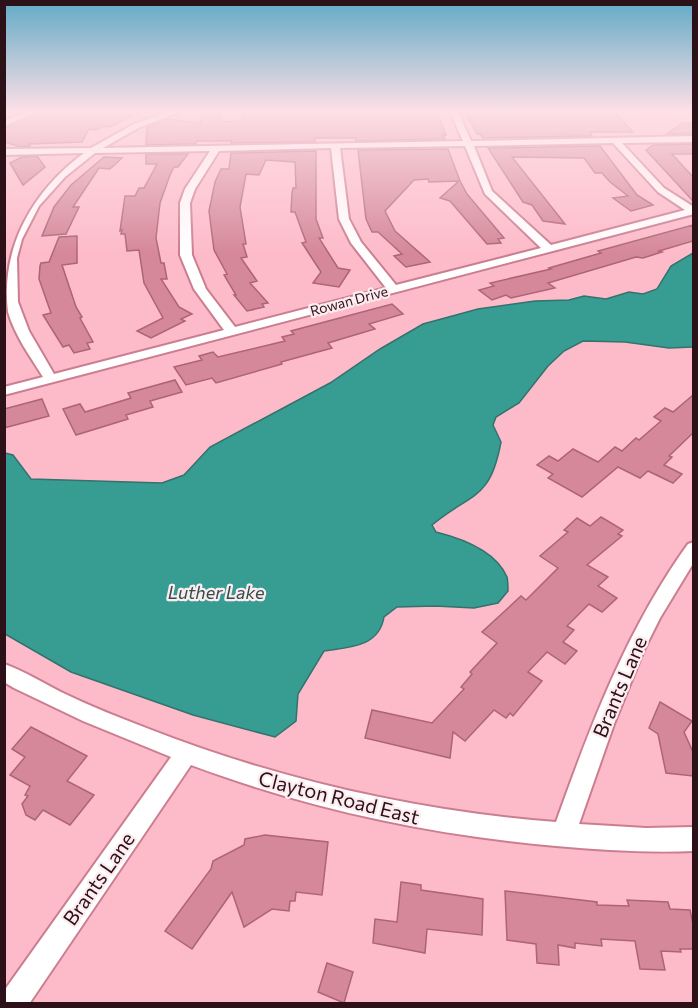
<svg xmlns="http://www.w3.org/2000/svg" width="698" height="1008" viewBox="0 0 698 1008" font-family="Commissioner,sans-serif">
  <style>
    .water { fill: #379c92; stroke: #34726d; stroke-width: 1.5 }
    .building { fill: #d58899; stroke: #ad6475; stroke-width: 1.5 }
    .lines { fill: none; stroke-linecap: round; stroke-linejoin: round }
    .minor-casing { stroke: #cb7e90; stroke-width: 4 }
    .minor { fill: #fff; fill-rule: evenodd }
    .labels { text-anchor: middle; stroke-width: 4.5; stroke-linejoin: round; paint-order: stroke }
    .far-street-label { font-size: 14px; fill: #2d1118; stroke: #fdecef }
    .water-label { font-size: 18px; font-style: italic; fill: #2f4e4a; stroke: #fdecef }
    .near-street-label { font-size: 20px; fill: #2d1118; stroke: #fdecef }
  </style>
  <rect width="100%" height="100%" fill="#fdbbc9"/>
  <path class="water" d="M693,253v94l-24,1 -44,-6 -42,-1 -19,10 -16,15 -29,37 -23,14 -3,8 8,17c-11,59 -29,50 -69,83l4,7c24,6 60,19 71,45 1,4 1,10 1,14l-10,12 -24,5 -39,-2 -38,1 -13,10c-5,30 -34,30 -60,34l-26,43 -2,27 -21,16 -82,-22 -122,-43 -66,-38v-181l8,2 18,24 131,4 22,-8 26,-28 120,-64 50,-34 43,-25 55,-15 57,-8 34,-1 15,-4 22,3 23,-7 14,2 14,-5 14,-23z"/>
  <g class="building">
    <path d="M39,112h100l-29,15 -6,-1 -8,4 -7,-1 -7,13 -53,2 1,2 -9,1 -17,-5v-14z"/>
    <path d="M243,112h194l9,23 -3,1 2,3 -89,2v-3h-41v4l-84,1 1,-2h-35l-2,3 -49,1 1,-18 21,-8 33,4 -1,-8 20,-2 2,9 20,-1z"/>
    <path d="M465,112h150l18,20h-43l2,4 -109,2 -3,-4h-3z"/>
    <path d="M682,123h11v11h-26z"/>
    <path d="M693,144v10h-21l21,23v24l-47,-51 7,-5z"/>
    <path d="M600,146l37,49 16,10 -22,6 -18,-13 15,-2 -18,-14 -8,-9h-7l-11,-15 -72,-1 53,67 -22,-3 -11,-16 -9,-3 -35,-54z"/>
    <path d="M448,149l12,32 7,13 37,44 -6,1 3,4 -14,1 -37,-43 -10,-3 19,-17 -30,1 -1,-3 -14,1 -29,31 10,20 35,31 -24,5 -12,-11 8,-2 -24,-22h-6l-6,-13 -8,-69z"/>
    <path d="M316,151v68l7,19h-4l19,30 12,2 -11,17 -26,-4 8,-11 -19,-29 4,-1 -11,-30h-4l1,-19 1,-5h3l-1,-26 -29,-2 -7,15 -13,-1 -6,33 6,37h-3l4,13 -6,1 16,23 -7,2 18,20 -6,1 2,3 -17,4 -13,-16h2l-12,-20 3,-1 -13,-24 -5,-39 6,-29 6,-13h8l2,-16z"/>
    <path d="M146,154h42l-10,13h-4l-4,8 -10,28 -4,35 5,25h3l3,16h-6l18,28 13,7 -11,5 4,2 -34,17 -14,-7 26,-13 -19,-35 -5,-33 -12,1 -2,-17h-4l1,-4 -2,1 5,-35h10l4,-8h5l13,-24h-11z"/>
    <path d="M37,156l8,11 -22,18 -13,-22 12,-6z"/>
    <path d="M104,157l18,1 -12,11 -11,-1 -26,39h6l-13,27 -24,2 12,-29 17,-22z"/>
    <path d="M693,225v16l-34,10 3,1 -19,6 -7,-1 -88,26 7,5 -44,10 -5,-3 -14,5 -13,-10 15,-4 -4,-3 61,-14 -2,-1 52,-15 -3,-2z"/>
    <path d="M77,236v27l-15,2 14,42 6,10 -2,1 13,24 -6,1 3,6 -16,4 -5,-8 -6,2 -20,-32 8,-2 -12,-34 1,-13 1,-3 8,-1 10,-25z"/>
    <path d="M392,304l11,10 -34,10 6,5 -47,14 4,5 -51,14 1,2 -66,19 -4,-5 -26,7 -12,-18 28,-7 -3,-4 14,-4 5,5 67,-16 -3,-4 12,-3 -3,-3z"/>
    <path d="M175,380l7,12 -32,9 3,6 -27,8 2,4 -52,16 -13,-26 17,-5 5,8 46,-14 -3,-5z"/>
    <path d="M693,395v38l-24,23 3,1 -8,8 18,9 -9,9 -25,-12 -8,7 -22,-11 -36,30 -34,-19 5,-4 -16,-9 12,-9 9,5 15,-12 25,13 17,-15 7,4 14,-13 3,2 22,-19 -7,-4 11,-9 8,4z"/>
    <path d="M42,399l7,17 -45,12v-19z"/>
    <path d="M601,517l22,13 -5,4 4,2 -35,29 21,12 -10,9 19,12 -15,14 -13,-8 -22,22 7,4 -11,12 14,9 -12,13 -18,-12 -19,20 14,9 -29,35 -3,-3 -4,5 -12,-8 -29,31 -12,-9 -3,26 -85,-20 7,-28 60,13 32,-34 -3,-2 11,-13 -2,-2 27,-29 -15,-11 39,-36 5,4 32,-32 -18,-12 28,-24 -4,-2 13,-12 13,8z"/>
    <path d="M660,702l32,19 -8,11 9,20v24l-27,-3 -8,-39 -9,-6z"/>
    <path d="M31,727l56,29 -20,25 27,14 -24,30 -27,-15 -8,10 -9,-5 -4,-11 6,-8 -3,-1 5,-9 -20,-11 15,-18 -13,-8z"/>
    <path d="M265,835l63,7 -6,53 -26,-3 -1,9h-5l-1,10 -17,-2 -28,18 -12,-35 -40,57 -27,-18 46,-62 2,-8 31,-16 1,-6z"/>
    <path d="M401,882l20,3v5l62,9 -1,36 -55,-6 -2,24 -52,-10 2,-24 22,3z"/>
    <path d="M505,891l92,11v3l32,1 -2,-6 41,2 2,7 20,1 3,14v25h-13l1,3 -20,-1 4,19 -25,-1 -5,-28 -34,-2 1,7 -27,-3v5l-17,-3 1,20 -22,-2 -1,-19 -29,-4z"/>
    <path d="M327,963l26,9 -9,31 -26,-11z"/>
  </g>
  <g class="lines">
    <defs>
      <g id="minor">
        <path d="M26,112h11l-33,14v-5z"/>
        <path d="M168,112h12l-40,15 -37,21 360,-7 -13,-29h8l13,29 223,-5v6l-72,1 42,45 30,19v7l-690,181v-8l39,-10c-13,-21 -28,-41 -35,-65 -8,-66 26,-122 76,-159l-80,2v-6l87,-1 43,-24zM613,143l45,49 27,18 -134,35 -59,-54 -18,-45zM465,146l20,48 56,54 -145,37 -35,-43 -12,-23 -9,-71zM331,148l8,71 12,24 35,45 -151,39 -29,-38 -14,-34 -2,-52 5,-14 24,-38zM210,151l-25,38 -5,14v52l14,34 30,41 -170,44 -25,-43 -11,-29 -1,-44 5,-19 17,-33 26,-29 30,-24z"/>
        <path d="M694,542v20l-34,56 -16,32 -30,74 -35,100 67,4 48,-1v24c-46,2 -92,-1 -138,-5 -125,-11 -247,-37 -365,-81l-162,239h-25v-13l167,-234 -88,-36 -69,-33 -10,-6v-18c20,7 39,19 57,28 29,14 59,26 88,37 131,51 267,82 407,93 35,-98 71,-193 132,-278z"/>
      </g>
    </defs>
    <use href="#minor" class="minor-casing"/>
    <use href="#minor" class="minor"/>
  </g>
  <linearGradient id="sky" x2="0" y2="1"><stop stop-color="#61aac6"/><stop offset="0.44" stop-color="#fee0e7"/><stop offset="1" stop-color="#fee0e7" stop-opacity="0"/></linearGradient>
  <rect width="698" height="253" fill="url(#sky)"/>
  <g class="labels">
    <g class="far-street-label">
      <text transform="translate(349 301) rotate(-15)" y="5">Rowan Drive</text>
    </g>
    <g class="water-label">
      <text x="216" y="599">Luther Lake</text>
    </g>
    <g class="near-street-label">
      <text transform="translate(620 687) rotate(-67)" y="7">Brants Lane</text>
      <text transform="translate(339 798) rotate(14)" y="7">Clayton Road East</text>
      <text transform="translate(99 879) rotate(-55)" y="7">Brants Lane</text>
    </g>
  </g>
  <rect width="698" height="1008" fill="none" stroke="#2d1118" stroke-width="12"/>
</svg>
